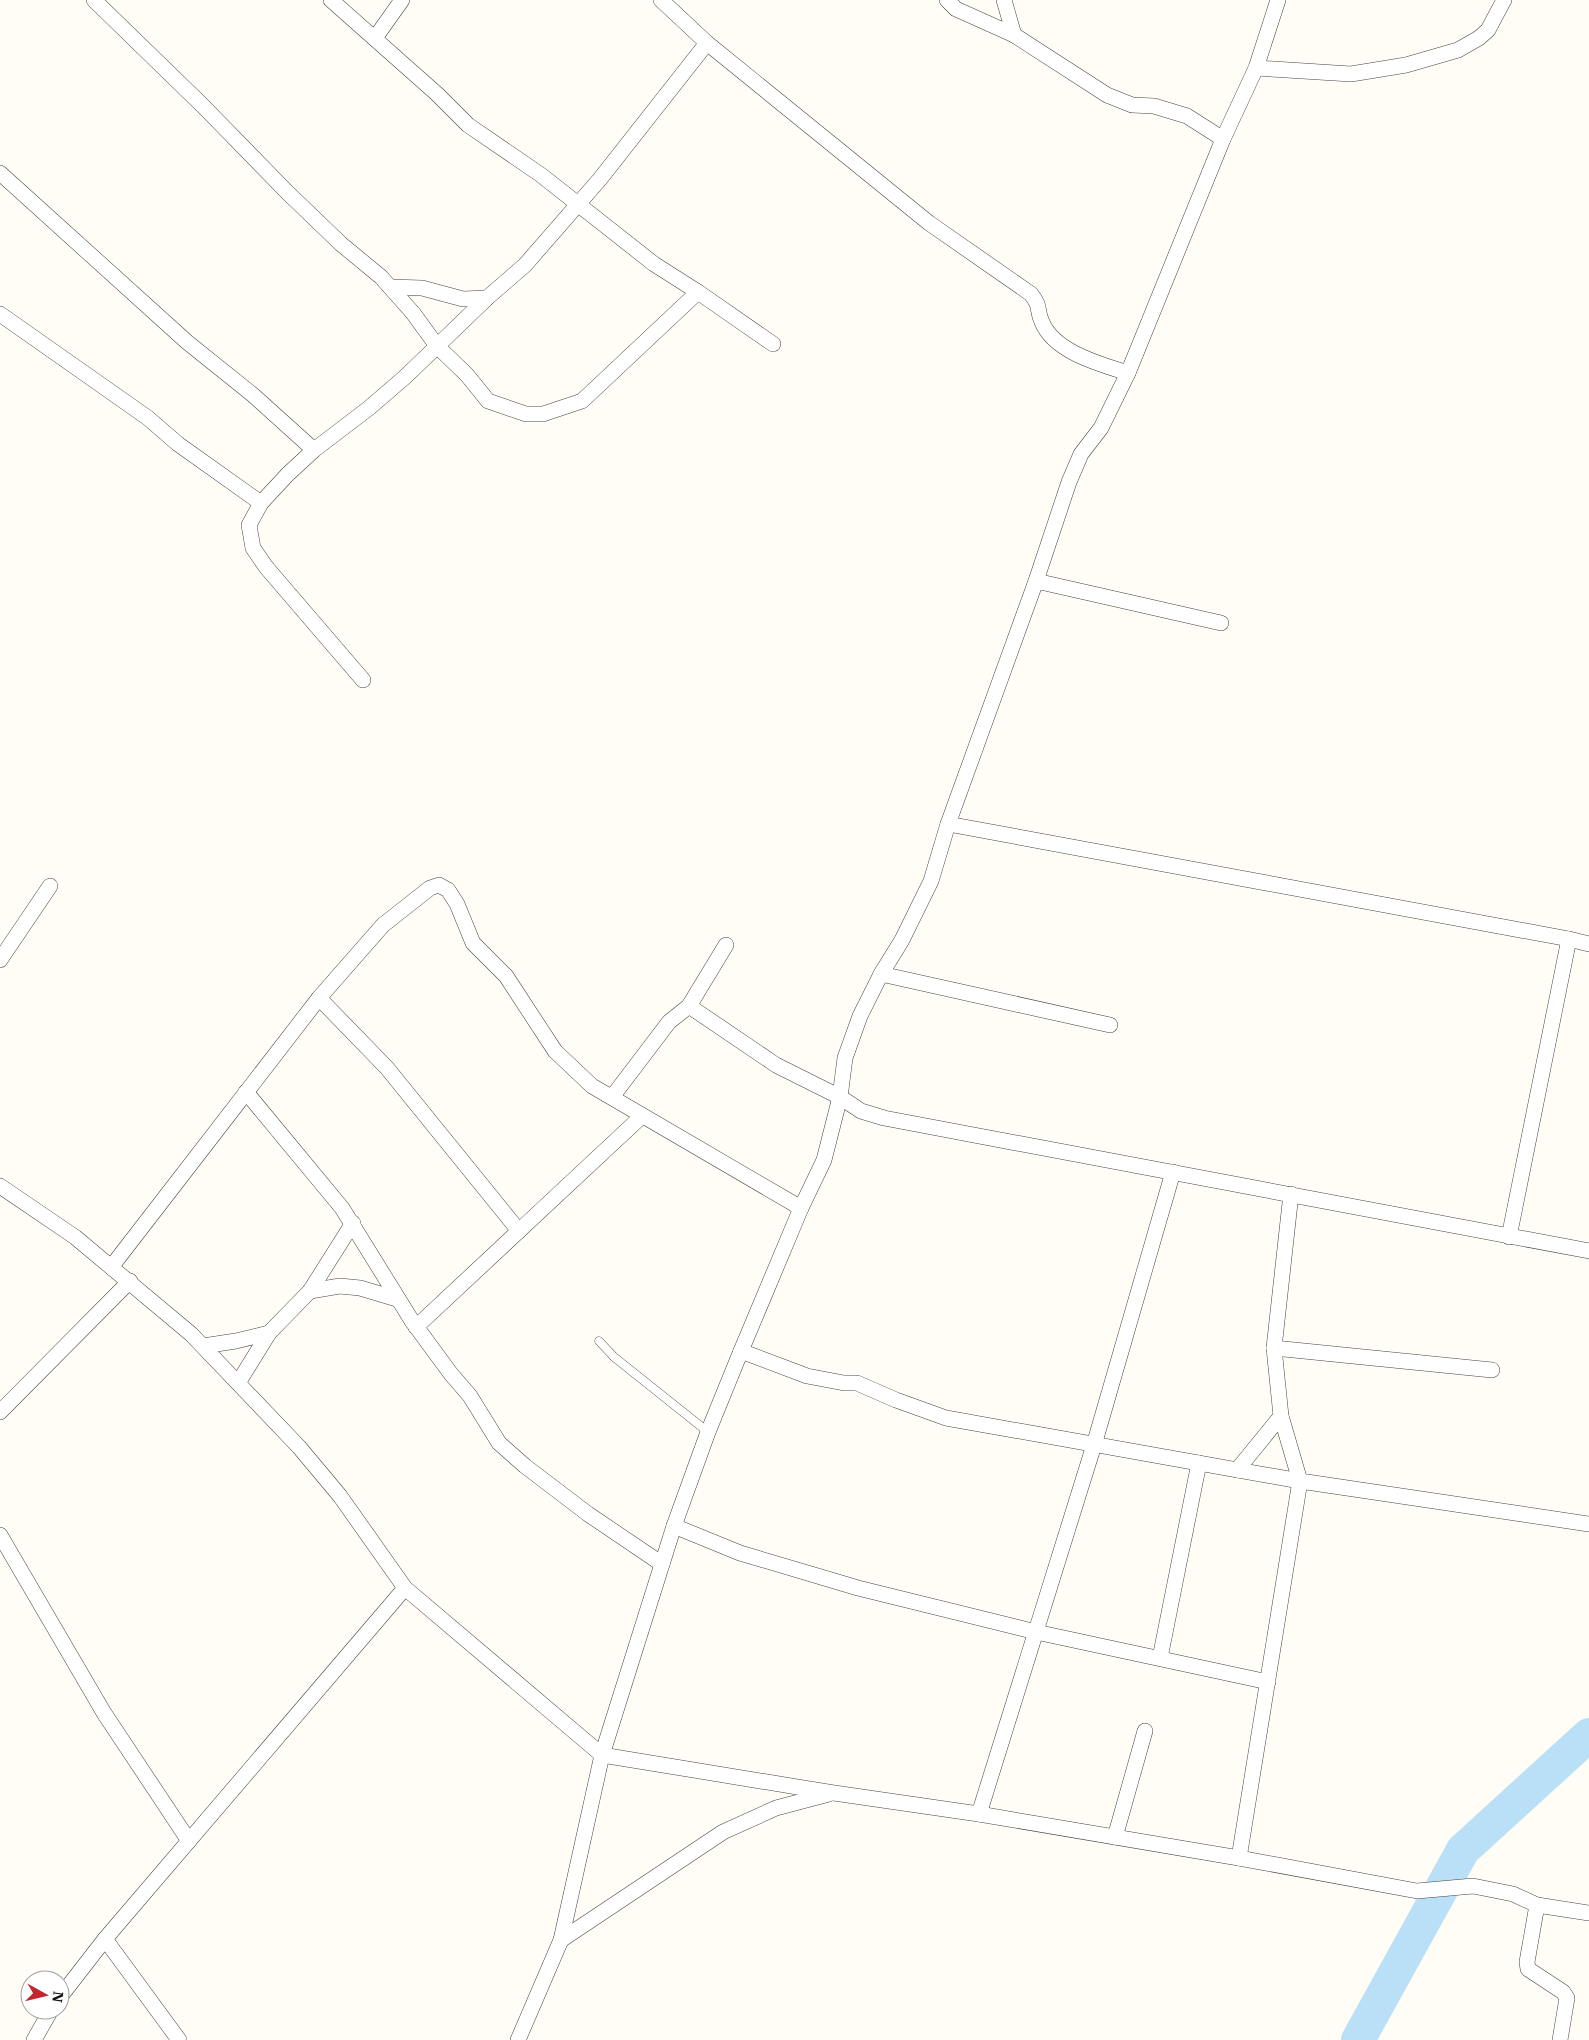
<svg xmlns="http://www.w3.org/2000/svg" width="1589" height="2040" viewBox="0 0 1589 2040" font-family="'IBM Plex Serif',serif">
  <style>
    .lines { fill: none; stroke-linecap: round; stroke-linejoin: round }
    .river { stroke: #b9e0f7; stroke-width: 34 }
    .lane-casing { stroke: #444; stroke-width: 9 }
    .street-casing { stroke: #444; stroke-width: 16 }
    .lane { stroke: #fff; stroke-width: 8 }
    .street { stroke: #fff; stroke-width: 15 }
  </style>
  <rect width="100%" height="100%" fill="#fffdf5"/>
  <g class="lines">
    <path class="river" d="M1358,2040l105,-190 126,-115"/>
    <defs>
      <path id="lane" d="M599,1341l15,16 94,75"/>
      <g id="street">
        <path d="M94,0l109,106 84,86 54,52 40,33 32,36 24,33 30,29 21,26 38,13h17l39,-13 116,-109"/>
        <path d="M331,0l106,94 31,31 73,50 113,89 44,28 75,52"/>
        <path d="M661,0l46,43 222,180 102,71c11,14 5,16 11,28 12,30 58,42 86,51"/>
        <path d="M947,0l9,9 58,26 93,60 25,10 22,1 33,10 36,23"/>
        <path d="M1004,0l10,35"/>
        <path d="M375,38l27,-38"/>
        <path d="M1256,68l95,6 55,-9 52,-15 21,-12 9,-8 16,-30"/>
        <path d="M0,173l187,169 66,53 61,55"/>
        <path d="M390,287l32,1 41,11 24,-1"/>
        <path d="M0,314l148,104 30,26 83,59"/>
        <path d="M1036,581l185,42"/>
        <path d="M363,680l-97,-113 -13,-19 -4,-23 12,-22 27,-29 26,-24 55,-42 36,-31 82,-79 38,-33 75,-86 107,-136"/>
        <path d="M948,824l621,115 20,5"/>
        <path d="M0,960l50,-74"/>
        <path d="M881,974l229,51"/>
        <path d="M319,998l68,70 132,163"/>
        <path d="M689,1006l87,59 64,32 21,14 23,7 705,133"/>
        <path d="M246,1092l96,116 70,113 39,53 19,22 29,47 26,23 63,48 74,50"/>
        <path d="M612,1097l57,-75 20,-16 37,-61"/>
        <path d="M0,1186l75,51 116,97 108,113 41,49 65,92 197,167 232,38 145,21 260,44 178,33 56,-5 40,8 24,11 52,8"/>
        <path d="M1509,1237l60,-298"/>
        <path d="M112,1266l207,-268 64,-73 47,-37 9,-3 9,5 9,14 16,39 33,33 49,75 37,35 209,122"/>
        <path d="M310,1291l30,-5 20,2 37,11"/>
        <path d="M416,1327l226,-211"/>
        <path d="M203,1346l33,-5 33,-8"/>
        <path d="M1274,1348l218,22"/>
        <path d="M741,1351l66,25 37,7h13l39,17 50,18 354,63 289,43"/>
        <path d="M238,1383l31,-50 41,-42 43,-68"/>
        <path d="M0,1412l130,-131"/>
        <path d="M1237,1470l44,-54"/>
        <path d="M674,1526l66,27 118,35 178,44 232,50"/>
        <path d="M0,1535l104,178 85,128"/>
        <path d="M1160,1658l39,-195"/>
        <path d="M979,1814l115,-369 79,-273"/>
        <path d="M1115,1837l30,-106"/>
        <path d="M1239,1858l61,-377 -19,-65 -7,-68 17,-154"/>
        <path d="M1537,1905l-10,57 1,7 35,23 4,6 -7,42"/>
        <path d="M105,1939l74,101"/>
        <path d="M561,1940l162,-108 53,-24 53,-14"/>
        <path d="M60,1997l45,-58 300,-351"/>
        <path d="M34,2040l17,-30"/>
        <path d="M518,2040l43,-100 41,-185 72,-229 34,-94 33,-81 60,-143 23,-48 16,-63 5,-39 15,-42 21,-42 21,-34 29,-59 17,-57 88,-243 33,-99 12,-28 20,-26 27,-55 95,-234 33,-71 22,-68"/>
      </g>
    </defs>
    <use href="#lane" class="lane-casing"/>
    <use href="#street" class="street-casing"/>
    <use href="#lane" class="lane"/>
    <use href="#street" class="street"/>
  </g>
  <g transform="translate(45 1995) rotate(98)"><circle r="24" fill="#ffffff" stroke="#a0a0a0"/>
  <path d="M0-4L9 19L0 12L-9 19Z" fill="#c4262e"/>
  <text y="-8" font-size="14" font-weight="bold" text-anchor="middle" fill="#111111">N</text>
  </g>
</svg>
